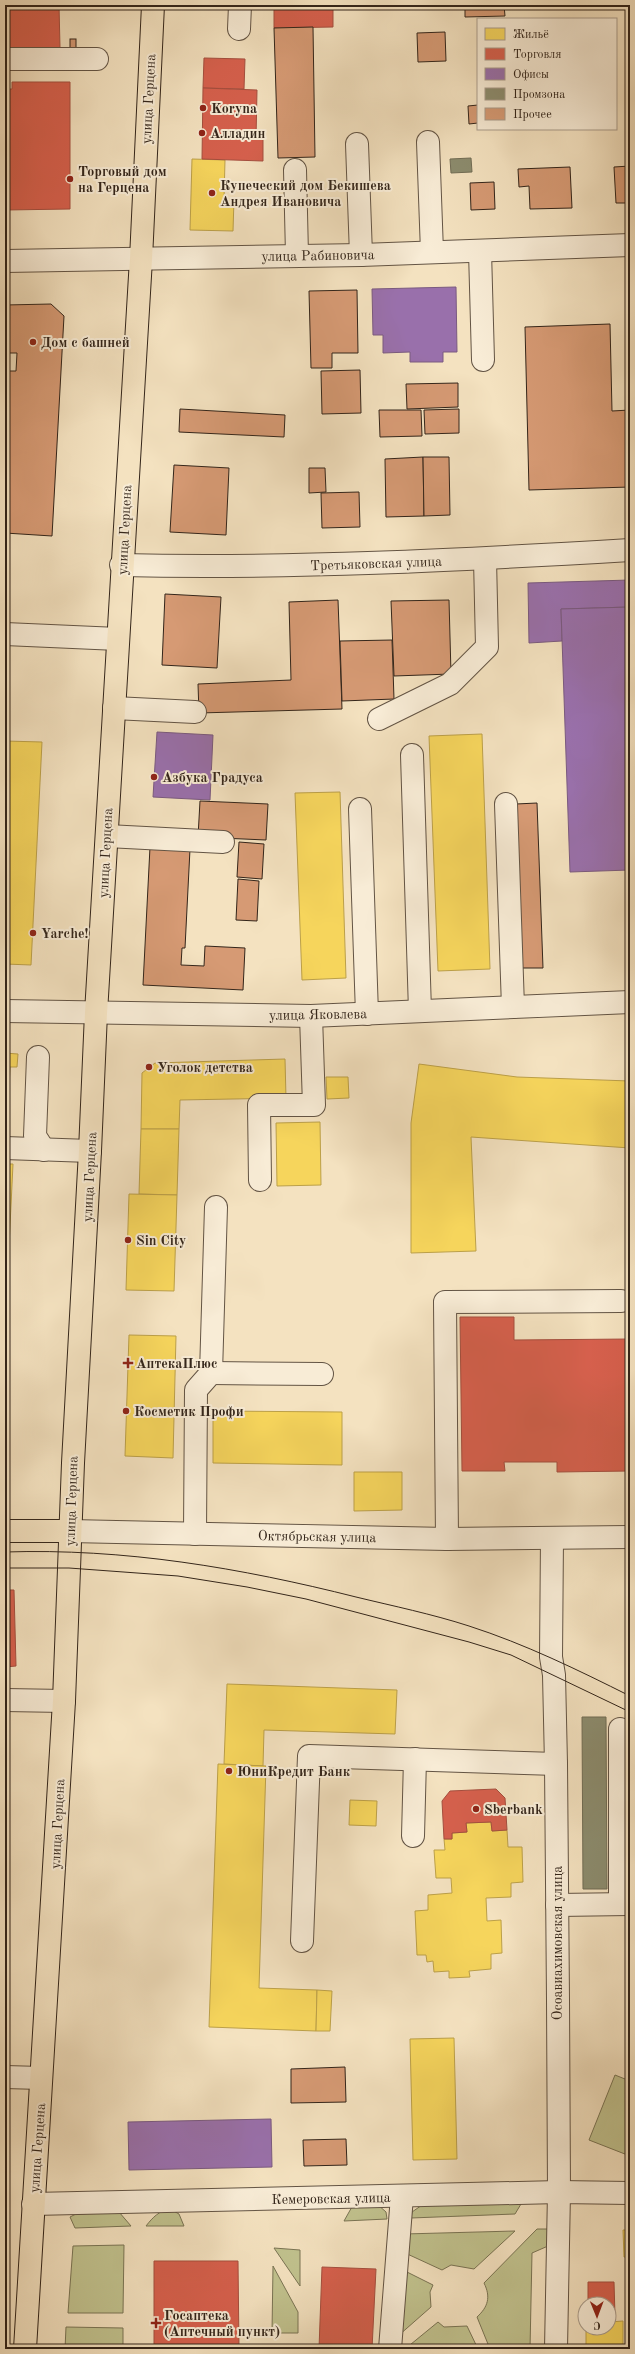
<svg xmlns="http://www.w3.org/2000/svg" width="635" height="2354" viewBox="0 0 635 2354" font-family="'Old Standard TT',serif">
  <style>
    .green { fill: #c1c28e; stroke: #7a7454 }
    .homes { fill: #f6d55c; stroke: #bca048 }
    .shops { fill: #d6604d; stroke: #a54e3e }
    .offices { fill: #9970ab; stroke: #7a5a80 }
    .industry { fill: #8c8c6e; stroke: #716d55 }
    .building { fill: #d69a74; stroke: #33251a }
    .lines { fill: none; stroke-linecap: round; stroke-linejoin: round }
    .minor-casing { stroke: #635444; stroke-width: 24 }
    .major-casing { stroke: #33251a; stroke-width: 24 }
    .minor { stroke: #f8ecd6; stroke-width: 22 }
    .major { stroke: #f4e2c0; stroke-width: 22 }
    .tram { stroke: #33251a; stroke-width: 1 }
    .poi-dot { fill: #8f2418; stroke: #f8ecd6; stroke-width: 1.5 }
    .labels { text-anchor: middle; stroke-width: 4; stroke-linejoin: round; paint-order: stroke }
    .street-label { font-size: 14px; fill: #33251a; stroke: #f8ecd6 }
    .poi-label { font-size: 14px; font-weight: bold; fill: #33251a; stroke: #f8ecd6; text-anchor: start }
  </style>
  <rect width="100%" height="100%" fill="#f4e2c0"/>
  <filter id="stains"><feTurbulence type="fractalNoise" baseFrequency=".005" numOctaves="4"/><feColorMatrix values="0 0 0 0 .2 0 0 0 0 .09 0 0 0 0 .02 0 0 0 .5 -.17"/></filter>
  <radialGradient id="worn" r=".72"><stop offset=".6" stop-color="#630" stop-opacity="0"/><stop offset="1" stop-color="#630" stop-opacity=".3"/></radialGradient>
  <g class="green">
    <path d="M615,2075l15,6v75l-41,-16z"/>
    <path d="M524,2199l-9,15 -104,4 1,-6 13,-9z"/>
    <path d="M377,2204l9,8 1,7 -43,2 9,-16z"/>
    <path d="M170,2209l9,5 5,12h-38c7,-9 13,-15 24,-17z"/>
    <path d="M119,2212l12,14 -56,2 -5,-11 6,-3z"/>
    <path d="M537,2229h12l-1,17 -16,7 -2,96h-40l-13,-32c11,-10 14,-20 7,-34z"/>
    <path d="M515,2231l-41,38 -23,-4 -9,5 -39,-18 1,-18z"/>
    <path d="M124,2245l-1,68h-55l5,-67z"/>
    <path d="M274,2248l26,2v36z"/>
    <path d="M273,2266l25,46v21h-26z"/>
    <path d="M403,2270l30,15 -3,7 1,15 -33,29z"/>
    <path d="M438,2322l6,5 23,-1 11,23h-73z"/>
    <path d="M66,2327l57,1v21h-58z"/>
  </g>
  <g class="homes">
    <path d="M192,159l33,1 -1,39h10l-1,32 -43,-1z"/>
    <path d="M482,734l8,235 -52,2 -9,-235z"/>
    <path d="M5,741l37,1 -11,223 -26,-1z"/>
    <path d="M340,792l6,186 -44,2 -7,-187z"/>
    <path d="M5,1053l13,1 -1,13h-7l-3,65h-2z"/>
    <path d="M285,1059l1,39 -106,2 -1,29h-38l1,-56 13,-10z"/>
    <path d="M419,1064l98,13 113,4v67l-159,-11 5,114 -65,2v-130z"/>
    <path d="M326,1077h22l1,21 -22,1z"/>
    <path d="M320,1122l1,63 -44,1 -1,-63z"/>
    <path d="M141,1129h38l-2,66 -38,-1z"/>
    <path d="M5,1164h8l-6,124h-2z"/>
    <path d="M129,1194l48,1 -3,96 -48,-1z"/>
    <path d="M129,1335l47,1 -3,122 -48,-2z"/>
    <path d="M213,1411l129,1v53l-129,-2z"/>
    <path d="M354,1472h48v38l-48,1z"/>
    <path d="M227,1684l170,6 -2,44 -131,-4 -1,36 -39,-2z"/>
    <path d="M218,1764l48,2 -7,222 58,2 -1,41 -107,-4z"/>
    <path d="M350,1800l27,1 -1,25 -27,-1z"/>
    <path d="M491,1822l1,9 15,-1 1,17h14l1,35 -12,1v14l-25,1 1,23 14,-1 1,33 -11,1v15l-22,2 1,6 -21,1v-7l-15,1 -1,-11 -6,1 -1,-7h-9l-2,-44 13,-1v-15l24,-2 -1,-15h-15l-2,-28h11l-1,-11h8v-6l15,-1 -1,-9z"/>
    <path d="M317,1990l15,1 -2,40h-14z"/>
    <path d="M454,2038l3,121 -44,1 -3,-121z"/>
    <path d="M623,2230h7v27h-6z"/>
    <path d="M623,2321v27l-37,1v-21h23v-6z"/>
  </g>
  <g class="shops">
    <path d="M5,5h54l1,43h-52v-15l-3,-2z"/>
    <path d="M274,5h59v22l-59,1z"/>
    <path d="M204,58l41,1 -1,30 -41,-1z"/>
    <path d="M12,82h58v127l-65,1v-121h7z"/>
    <path d="M203,88l54,2 -1,49h7v22l-61,-2z"/>
    <path d="M460,1317h54v23l116,-1v132l-73,1v-10h-53l1,9h-43z"/>
    <path d="M5,1590h9l2,76 -11,1z"/>
    <path d="M496,1789l9,9 2,32 -15,1 -1,-9 -25,1 1,9 -15,1v6h-8l-2,-38 8,-10z"/>
    <path d="M154,2261h84l1,88h-85z"/>
    <path d="M322,2267l54,2 -4,80h-53z"/>
    <path d="M588,2282h26l1,34h-6v-12h-21z"/>
  </g>
  <g class="offices">
    <path d="M456,287l1,65h-14v10h-33v-10l-27,1v-18h-10l-1,-46z"/>
    <path d="M630,580v27l-69,2 1,32 -33,2 -1,-60z"/>
    <path d="M630,607v263l-60,2 -9,-263z"/>
    <path d="M157,732l56,3 -3,65 -57,-3z"/>
    <path d="M271,2119l1,48 -143,3 -1,-48z"/>
  </g>
  <g class="industry">
    <path d="M471,158l1,14 -21,1 -1,-14z"/>
    <path d="M582,1717h24l1,172h-24z"/>
  </g>
  <g class="building">
    <path d="M465,5h39l1,11 -40,1z"/>
    <path d="M313,27l2,130 -37,1 -4,-130z"/>
    <path d="M445,32l1,29 -28,1 -1,-29z"/>
    <rect x="70" y="39" width="6" height="9"/>
    <path d="M478,105v18l-9,1 -1,-18z"/>
    <path d="M630,166v37h-14l-2,-36z"/>
    <path d="M570,167l2,41 -42,1 -1,-23 -10,1 -1,-18z"/>
    <path d="M494,182l1,27 -24,1 -1,-27z"/>
    <path d="M357,290l1,63h-26v15h-21l-2,-77z"/>
    <path d="M51,304l13,12 -12,220 -47,-3 2,-162h9l1,-18h-12v-48z"/>
    <path d="M610,324l2,87 18,-1v77l-101,3 -4,-163z"/>
    <path d="M360,370l1,43 -39,1 -1,-43z"/>
    <path d="M458,383v24l-51,2 -1,-25z"/>
    <path d="M180,409l105,6 -1,22 -105,-5z"/>
    <path d="M459,409v24l-34,1 -1,-24z"/>
    <path d="M379,410h42l1,26 -42,1z"/>
    <path d="M423,457l1,59 -38,1 -1,-58z"/>
    <path d="M423,457h26l1,58 -26,1z"/>
    <path d="M174,465l55,3 -3,67 -56,-3z"/>
    <path d="M309,468h16l1,24 -17,1z"/>
    <path d="M359,492l1,35 -38,1 -1,-35z"/>
    <path d="M165,594l56,3 -4,71 -55,-3z"/>
    <path d="M338,600l4,109 -143,4 -1,-29 93,-4 -2,-78z"/>
    <path d="M449,600l2,74 -57,2 -3,-75z"/>
    <path d="M392,640l2,59 -52,2 -2,-60z"/>
    <path d="M200,801l68,3 -2,36 -68,-3z"/>
    <path d="M537,803l6,165h-21l-6,-164z"/>
    <path d="M239,842l25,2 -2,35 -25,-2z"/>
    <path d="M150,847l40,2 -5,99h-3l-1,17 23,1 1,-20 40,2 -2,42 -100,-5z"/>
    <path d="M238,879l21,2 -2,40 -21,-1z"/>
    <path d="M345,2067l1,35 -55,1v-34z"/>
    <path d="M346,2139l1,26 -43,1 -1,-26z"/>
  </g>
  <g class="lines">
    <defs>
      <g id="minor">
        <path d="M239,29l1,-24"/>
        <path d="M5,59h92"/>
        <path d="M428,142l4,110"/>
        <path d="M357,144l4,111"/>
        <path d="M295,170l2,85"/>
        <path d="M480,251l3,109"/>
        <path d="M5,261l356,-6 269,-10"/>
        <path d="M121,565c170,4 340,-5 509,-15"/>
        <path d="M5,634l113,5"/>
        <path d="M114,708l81,4"/>
        <path d="M379,719l71,-35 37,-37 -2,-88"/>
        <path d="M412,755l8,256"/>
        <path d="M506,804l7,203"/>
        <path d="M360,809l7,205"/>
        <path d="M107,836l116,6"/>
        <path d="M5,1011l306,5 319,-14"/>
        <path d="M38,1057l-3,79 9,14"/>
        <path d="M5,1148l85,3"/>
        <path d="M260,1180l-1,-75h55l-3,-89"/>
        <path d="M211,1373l111,1"/>
        <path d="M70,1531l377,8 183,-2"/>
        <path d="M195,1534l1,-144 15,-17 5,-166"/>
        <path d="M552,1538l-1,119 3,18 2,89 2,236 1,192 -3,157"/>
        <path d="M447,1539l-2,-237 176,-1"/>
        <path d="M5,1700l59,1"/>
        <path d="M620,1729v175"/>
        <path d="M413,1836l2,-77"/>
        <path d="M557,1905l73,-1"/>
        <path d="M302,1941l7,-185 247,8"/>
        <path d="M5,2077l36,1"/>
        <path d="M33,2204l526,-12 71,1"/>
        <path d="M390,2349l12,-153"/>
      </g>
      <g id="major">
        <path d="M5,1531h65"/>
        <path d="M25,2349l39,-648 9,-238 17,-312 6,-138 45,-754 12,-254"/>
      </g>
    </defs>
    <use href="#minor" class="minor-casing"/>
    <use href="#major" class="major-casing"/>
    <use href="#minor" class="minor"/>
    <use href="#major" class="major"/>
    <g class="tram">
      <path d="M5,1552c119,-4 236,16 351,45 37,9 76,17 113,29 56,18 109,44 161,70"/>
      <path d="M5,1568h64l109,8 69,11 59,12 163,43 42,13 119,57"/>
    </g>
  </g>
  <g class="poi-dot">
    <circle cx="203" cy="108" r="4"/>
    <circle cx="202" cy="133" r="4"/>
    <circle cx="70" cy="179" r="4"/>
    <circle cx="212" cy="193" r="4"/>
    <circle cx="33" cy="342" r="4"/>
    <circle cx="154" cy="777" r="4"/>
    <circle cx="33" cy="933" r="4"/>
    <circle cx="149" cy="1067" r="4"/>
    <circle cx="128" cy="1240" r="4"/>
    <path d="M126 1357h4v4h4v4h-4v4h-4v-4h-4v-4h4z"/>
    <circle cx="126" cy="1411" r="4"/>
    <circle cx="229" cy="1771" r="4"/>
    <circle cx="476" cy="1809" r="4"/>
    <path d="M154 2317h4v4h4v4h-4v4h-4v-4h-4v-4h4z"/>
  </g>
  <g class="labels">
    <g class="street-label">
      <text transform="translate(148 99) rotate(-87)" y="5">улица Герцена</text>
      <text transform="translate(318 255) rotate(-1)" y="5">улица Рабиновича</text>
      <text transform="translate(124 530) rotate(-87)" y="5">улица Герцена</text>
      <text transform="translate(376 563) rotate(-2)" y="5">Третьяковская улица</text>
      <text transform="translate(105 853) rotate(-87)" y="5">улица Герцена</text>
      <text transform="translate(318 1014) rotate(-1)" y="5">улица Яковлева</text>
      <text transform="translate(89 1177) rotate(-87)" y="5">улица Герцена</text>
      <text transform="translate(71 1501) rotate(-88)" y="5">улица Герцена</text>
      <text transform="translate(317 1536) rotate(1)" y="5">Октябрьская улица</text>
      <text transform="translate(57 1824) rotate(-87)" y="5">улица Герцена</text>
      <text transform="translate(557 1943) rotate(-90)" y="5">Осоавиахимовская улица</text>
      <text transform="translate(37 2148) rotate(-86)" y="5">улица Герцена</text>
      <text transform="translate(331 2198) rotate(-1)" y="5">Кемеровская улица</text>
    </g>
    <g class="poi-label">
      <text x="211" y="113">Koryna</text>
      <text x="210" y="138">Алладин</text>
      <text x="78" y="176">Торговый дом<tspan x="78" dy="16">на Герцена</tspan></text>
      <text x="220" y="190">Купеческий дом Бекишева<tspan x="220" dy="16">Андрея Ивановича</tspan></text>
      <text x="41" y="347">Дом с башней</text>
      <text x="162" y="782">Азбука Градуса</text>
      <text x="41" y="938">Yarche!</text>
      <text x="157" y="1072">Уголок детства</text>
      <text x="136" y="1245">Sin City</text>
      <text x="136" y="1368">АптекаПлюс</text>
      <text x="134" y="1416">Косметик Профи</text>
      <text x="237" y="1776">ЮниКредит Банк</text>
      <text x="484" y="1814">Sberbank</text>
      <text x="164" y="2320">Госаптека<tspan x="164" dy="16">(Аптечный пункт)</tspan></text>
    </g>
  </g>
  <rect width="635" height="2354" fill="none" stroke="#f4e2c0" stroke-width="20"/>
  <rect x="6" y="6" width="623" height="2342" fill="none" stroke="#33251a" stroke-width="2"/>
  <rect x="10" y="10" width="615" height="2334" fill="none" stroke="#33251a"/>
  <rect x="477" y="18" width="140" height="112" fill="#f8ecd6" stroke="#a99c8b"/>
  <rect x="485" y="28" width="20" height="12" fill="#f6d55c" stroke="#a99c8b"/>
  <text x="513" y="38" font-size="12" fill="#33251a">Жильё</text>
  <rect x="485" y="48" width="20" height="12" fill="#d6604d" stroke="#a99c8b"/>
  <text x="513" y="58" font-size="12" fill="#33251a">Торговля</text>
  <rect x="485" y="68" width="20" height="12" fill="#9970ab" stroke="#a99c8b"/>
  <text x="513" y="78" font-size="12" fill="#33251a">Офисы</text>
  <rect x="485" y="88" width="20" height="12" fill="#8c8c6e" stroke="#a99c8b"/>
  <text x="513" y="98" font-size="12" fill="#33251a">Промзона</text>
  <rect x="485" y="108" width="20" height="12" fill="#d69a74" stroke="#a99c8b"/>
  <text x="513" y="118" font-size="12" fill="#33251a">Прочее</text>
  <g transform="translate(597 2316) rotate(179)"><circle r="19" fill="#f8ecd6" stroke="#a99c8b"/>
  <path d="M0-3L7 15L0 10L-7 15Z" fill="#8f2418"/>
  <text y="-6" font-size="11" font-weight="bold" text-anchor="middle" fill="#33251a">С</text>
  </g>
  <rect width="100%" height="100%" filter="url(#stains)"/>
  <rect width="100%" height="100%" fill="url(#worn)"/>
</svg>
